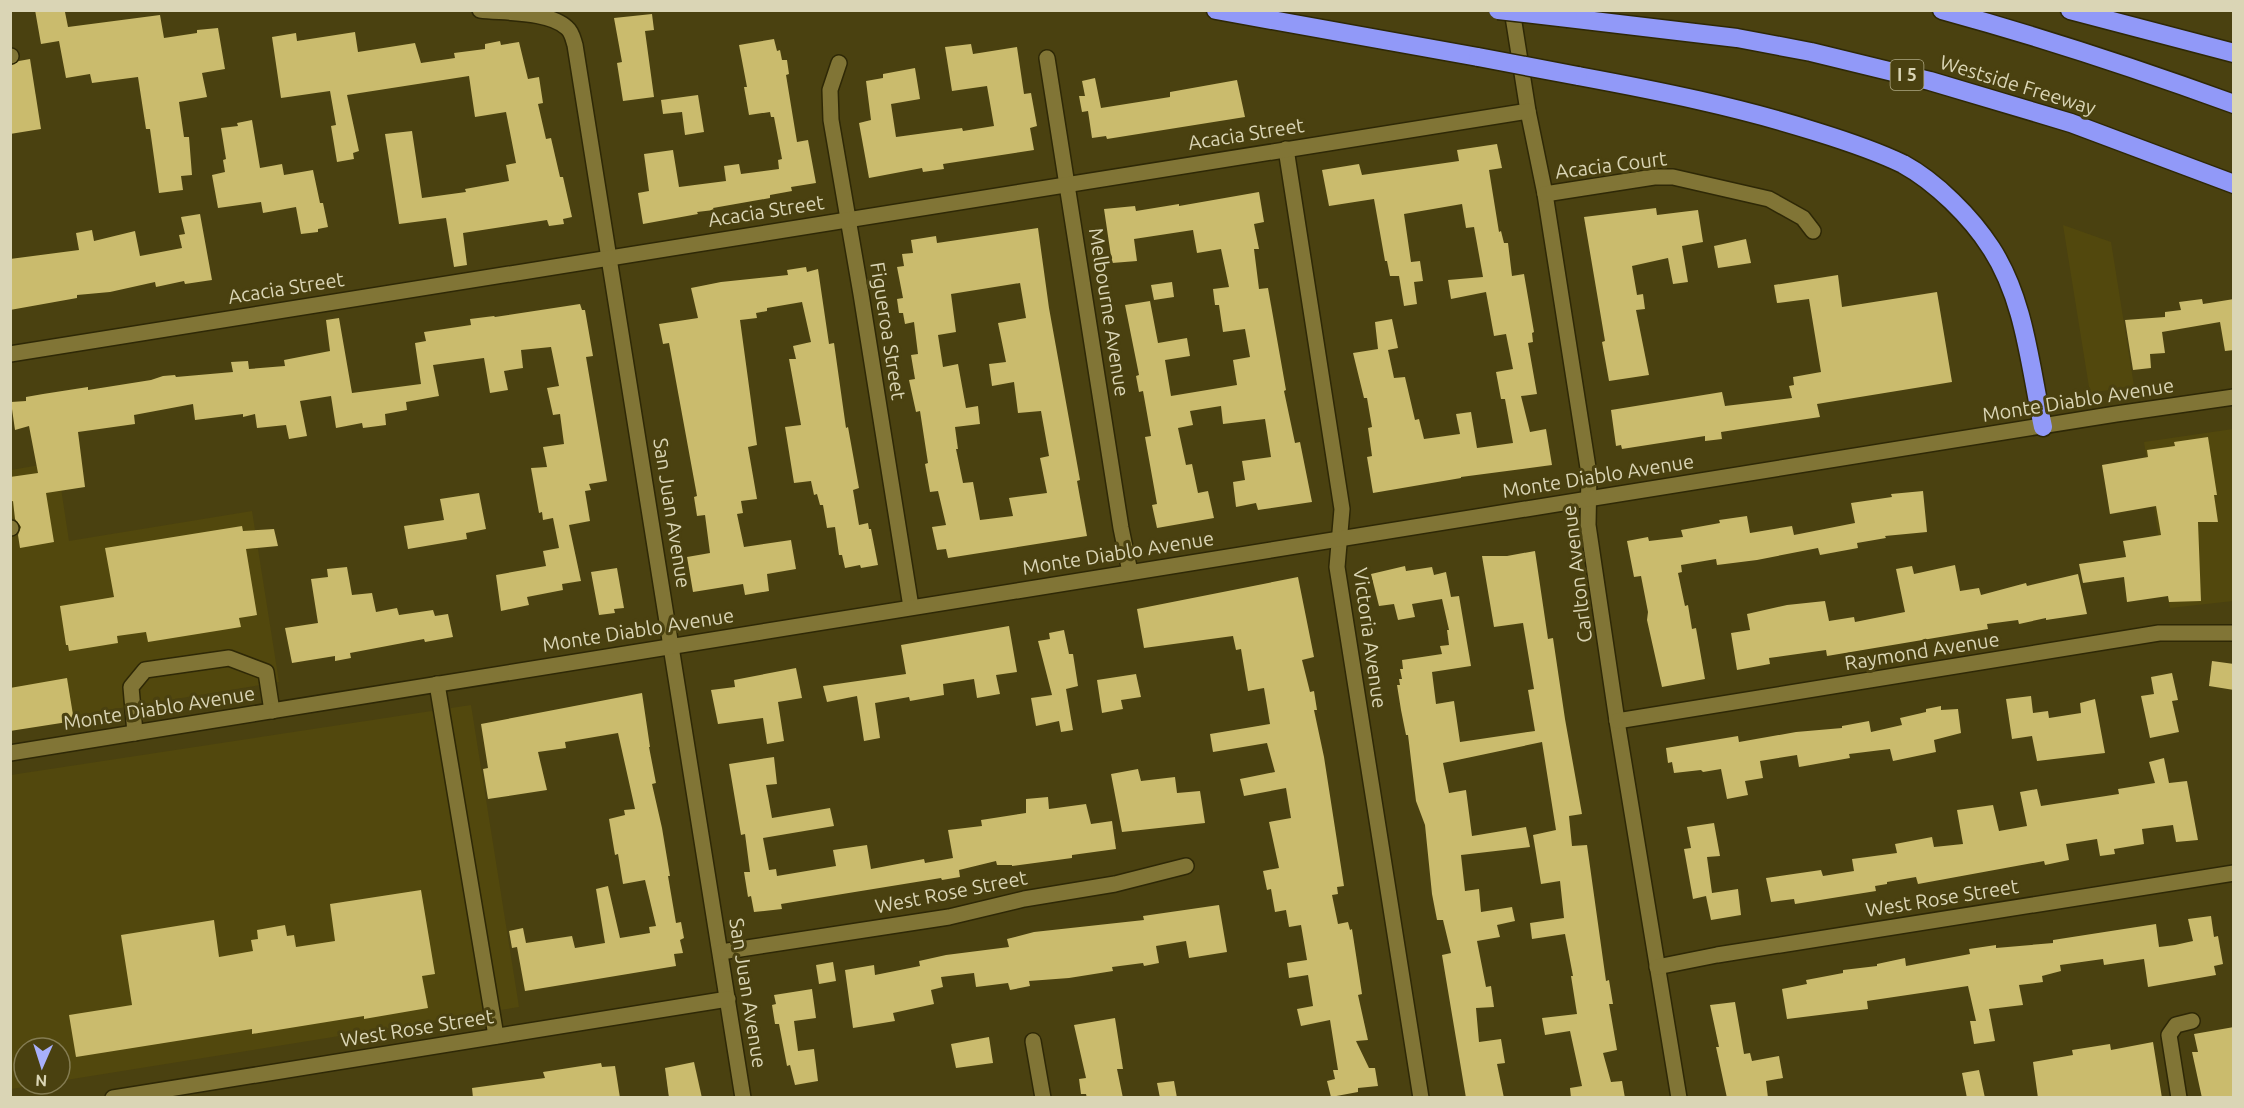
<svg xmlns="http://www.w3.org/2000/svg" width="2244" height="1108" viewBox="0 0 2244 1108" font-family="Ubuntu,sans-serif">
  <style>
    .built { fill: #52480d }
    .building { fill: #cabb6d; fill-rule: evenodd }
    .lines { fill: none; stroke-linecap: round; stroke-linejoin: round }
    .minor-casing { stroke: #2e2806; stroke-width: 18 }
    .highway-casing { stroke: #2e2806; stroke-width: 21 }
    .minor { stroke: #817536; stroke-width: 15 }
    .highway { stroke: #9199f8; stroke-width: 18 }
    .highway-bridge-casing { stroke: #2e2806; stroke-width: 21; stroke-linecap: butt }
    .highway-bridge { stroke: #9199f8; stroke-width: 18 }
    .labels { text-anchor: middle; stroke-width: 6; stroke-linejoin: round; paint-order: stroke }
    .shield { fill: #4a4110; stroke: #afa984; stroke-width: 1.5 }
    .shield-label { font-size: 18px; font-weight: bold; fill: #dad5b5 }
    .street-label { font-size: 20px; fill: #dad5b5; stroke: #4a4110 }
  </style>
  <rect width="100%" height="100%" fill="#4a4110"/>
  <g class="built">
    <path d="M2063,225l48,17 23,144 -44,7z"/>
    <path d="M2233,429v172l-63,7 -26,-166z"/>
    <path d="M57,462l12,79 183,-30 27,171 -268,44v-256z"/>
    <path d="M471,705l48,302 -459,74v-33h-36v36h19l-32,5v-314z"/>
  </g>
  <g class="building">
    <path d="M35,10l30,2 3,15 92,-12 4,23 33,-5v-3l21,-2 7,41 -23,4 5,24 -28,5 5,35h5l3,38 -11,1 2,14 -24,3 -9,-64h-4l-8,-52 -46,6 -2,-9 -24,4 -7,-37 -18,3z"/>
    <path d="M652,14l2,16 -9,1 9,66 -31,4 -6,-38 5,-1 -8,-44z"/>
    <path d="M355,32l3,20 57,-9 6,20 34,-5 -1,-5 31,-4v-5l15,-3 1,4 18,-3 9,37 11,-2 4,26 -5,1 8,35 5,-1 9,39h3l9,40 -9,2 1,5 -15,2 -2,-6 -84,13 4,32 -13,2 -8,-49 -47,6 -14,-90 27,-3 10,67 44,-6 -1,-3 44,-8 -3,-16 10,-2 -10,-51 -31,5 -6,-41 -122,19 12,56 -6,2 1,6 -17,3 -6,-36 5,-1 -6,-34 -49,7 -9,-61 24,-4 1,8z"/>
    <path d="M774,39l3,12 3,-1 2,10h5l2,14 -3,1 11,67 11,-2 8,43 -25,4 1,4 -22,4v3l-57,10 1,2 -17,2 1,2 -55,10 -5,-31 11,-2 -5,-37 29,-4 6,37 47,-6 -2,-15 15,-2 2,10 38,-5 -1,-9 4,-1 -8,-42h-3l-1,-5 -21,3 -5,-28h3l-8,-42z"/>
    <path d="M971,44l2,10 44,-7 7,47 7,-1 6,33 -7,2 4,22 -91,14 1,5 -21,3 -1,-4 -53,10 -10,-55 12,-3 -5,-39 17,-3v-4l32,-6 5,31 -29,5 5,33 66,-9 1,3 31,-5 -7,-40 -35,5 -7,-44z"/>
    <path d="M30,59l11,70 -31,5v-68l9,-5z"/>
    <path d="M1095,78l6,30 69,-11v-5l67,-12 8,37 -138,22 -1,-3 -14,2 -4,-27 -6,1 -3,-16h6l-3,-15z"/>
    <path d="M698,95l6,37 -19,3 -3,-23 -19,2 -2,-14z"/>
    <path d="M252,120l8,48 22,-4 2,11 29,-5 7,33h3l5,24 -10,2v3l-17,2 -5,-27 -33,6 -2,-11 -43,6 -6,-33 13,-3 -2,-12 3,-1 -5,-31 17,-2 -1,-3z"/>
    <path d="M1497,144l5,24 -13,2 10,62 2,-1 3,12h4l4,33 12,-2 10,58 -2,1 1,9 -5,1 9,51 -16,2 9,36 16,-3 6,36 -91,12v1l-88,15 -6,-36 5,-1 -4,-28 4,-1 -5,-29h-3l-11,-45 25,-4 -3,-27 17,-3 6,29 -10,2 6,28 11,-1 10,43 4,-1 5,20 36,-5 -4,-20 15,-2 6,36 36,-5 -8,-44h-4l-5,-27 17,-3 -7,-35 -12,2 -8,-44 -35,7 -3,-19 35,-3 -9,-50 -8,1 -4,-24 -58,10 7,48 9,-1 3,20 -9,1 3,22 -13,2 -5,-30h-9l-3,-15h-2l-11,-62 -45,7 -7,-36 37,-6 3,11 97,-14 -2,-11z"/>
    <path d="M1259,192l5,30 -10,2 5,25h-5l5,40 9,-1 18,102 -2,1 11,52 5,-1 12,60 -54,8 -2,-7 -20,4 -3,-25 12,-2 -3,-19 29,-4 -6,-38 -42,5 -2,-18 -31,5 3,14 -15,3 8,37 6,-1 6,29 10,-2 6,27 -57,10 -5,-23 5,-1 -12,-67 6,-1 -8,-45 -4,1 -3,-16 3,-1 -14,-70 25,-4 8,42 29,-5 3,18 -25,4 6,36 66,-11 -4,-25 17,-3 -5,-28 -22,3 -4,-27h-4l-2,-16 16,-2 -8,-38 -24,4 -4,-23 -59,9 3,22 -25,2 -8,-54 31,-3 1,5 43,-7v2z"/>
    <path d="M1656,208l1,7 41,-5 5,32 -21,4 6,36 -15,2 -5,-26 -36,8 5,29 6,-1 2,15 -9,1 13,65 -40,6 -7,-39 3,-1 -21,-124z"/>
    <path d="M200,214l12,66 -27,4 -1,-3 -28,6 -1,-5 -45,10 -33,3v3l-67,12v-51l69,-9 -3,-17 16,-3 2,11 41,-10 5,25 42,-8 -3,-13 6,-1 -4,-17z"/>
    <path d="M1038,228l11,80 31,172 -3,1 10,55 -139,22 -2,-9 -9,1 -5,-23 14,-2 -8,-34 -8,1 -5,-28 3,-1 -8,-52 -4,1 -7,-32 6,-1 -4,-24 7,-1 -4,-32 -9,2 -2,-11h-4l-2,-14 6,-1 -6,-31 7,-1 -2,-12 11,-1 -2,-13 25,-4 1,7zM1020,283l6,35 -28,5 8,39 -17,2 3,22 22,-4 4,31 23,-2 8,45 -9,2 7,35 -38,5 4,18 -33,4 -7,-38 -10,1 -7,-34h2l-3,-22 25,-3 -2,-18 -12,2 -8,-44 -15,3 -5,-32 18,-3 -5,-38z"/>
    <path d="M1746,239l5,24 -33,5 -4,-22z"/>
    <path d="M806,267l1,5 11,-3 11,75 5,-1 12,85 2,-1 11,61 -6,2 6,35 9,-2 1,6h2l7,36 -17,3 -1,-3 -15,3 -3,-13h-3l-4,-28 -8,1 -4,-23h-3l-3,-11 -3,1 -3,-14 -17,2 -9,-56 16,-2 -12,-66h7l-3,-13 18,-4 -9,-40 -35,6v3l-11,2 1,5 -17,2 17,125 -9,2 9,52 -16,2 2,12 -6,1 7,33 47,-7 5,29 -29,5 2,17 -24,4 -2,-11 -50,8 -6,-35 23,-4 -5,-38 -8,1 -3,-19 3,-1 -28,-153 -6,1 -4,-20 39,-6 -7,-30 30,-6 67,-7 -1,-5z"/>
    <path d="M1838,275l4,32 95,-15 15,90 -135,22 3,13 -99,15 1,7 -17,2v-5l-83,13 -1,-4 -5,1 -5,-36 111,-18 3,14 67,-8 -3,-12 5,-1 -1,-8 28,-5 -12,-73 -32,4 -3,-18z"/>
    <path d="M1172,282l2,15 -20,3 -3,-15z"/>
    <path d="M2202,299l1,5 31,-5v51l-9,1 -5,-29 -58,10 3,21 -15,1 1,14 -18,2 -8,-50 40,-3v-5l16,-2 -2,-8z"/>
    <path d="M580,304l2,6h3l8,46 -7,1 21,124 -18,3 2,6 -6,1 5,30 -21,4 12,56 -19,3 1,6 -36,7 2,8 -28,6 -5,-36 50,-9 -3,-15 16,-3 -6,-30 -10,2 -1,-8 -3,1 -8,-45 16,-1 -4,-20 21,-3 -4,-30 -7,1 -6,-27 12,-2 -8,-39 -30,3 2,18 -19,3 4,19 -18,3 -6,-35 -51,7 6,31 -33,6 1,8 -22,4 1,11 -23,3 -1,-5 -26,5 -5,-32 -31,5 7,35 -18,3 -3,-14 -29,3 -2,-14 -12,3v-3l-48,6 -2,-16 -59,11 1,9 -57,8 7,55 -39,6 8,49 -34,6 -2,-13 3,-8 -6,-8 -2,-18 -3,1v-25l28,-4 -9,-47 -14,4 -4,-28 15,-1v-4l17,-3 45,-7v3l63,-10 12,-4 12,-1 1,2 57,-5 -2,-10 17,-1 1,8 36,-3 -1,-6 46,-9 -4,-31 13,-2 13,75 69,-9 -6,-41 11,-2 -2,-9 47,-7 -1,-6 24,-3 1,1z"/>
    <path d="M2208,437l9,58h-3l4,27h-20l3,79 -32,1 -1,-6 -41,6 -3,-25 -41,6 -4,-19 47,-7 -3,-16 38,-6 -5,-29 -46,8 -8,-49 46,-8 -1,-7 28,-4 -1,-4z"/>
    <path d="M1923,491l4,41 -42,4 1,2 -29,5 1,5 -38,7 -2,-7 -61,12 -40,5 -1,-6 -35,6 1,7 -4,1 7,33 3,-1 4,24 4,-1 9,51 -43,8 -15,-67 1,-8 -7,-36 -7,1 -7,-36 21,-4 1,4 34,-4 -2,-7 39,-7 -1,-3 28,-4 3,17 42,-7 2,9 61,-12 -4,-20 41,-6 -1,-3z"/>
    <path d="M479,493l7,36 -20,4 1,6 -59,10 -4,-23 40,-6 -4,-21z"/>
    <path d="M242,526l1,5 31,-2 4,17 -32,3 11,66 -18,3 2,9 -93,15 -2,-10 -29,4 1,7 -49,8 -1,-6h-2l-6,-39 54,-9 -9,-49z"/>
    <path d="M1535,551l13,88 5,-1 12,81 17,95 -13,2 3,30 15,-1 19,136 3,-1 4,24h-4l8,46 -14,3 8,29 11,-1 3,17h-54l-1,-10 12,-2 -12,-55 -25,4 -3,-17 35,-4 -6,-38h2l-8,-42 -33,5 -2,-16 34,-5 -4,-37 -19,3 -8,-49 23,-5 -14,-88 -99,21 6,30 17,-3 6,46 54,-9 4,20 -69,8 4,36 14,-2 2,23 31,-5 3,14 -18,4 3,12 -23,4 9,46 5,-1 3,21 -18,1 3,34 22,-3 4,24 -8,1 7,34h-38l-24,-143 9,-2 -8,-33h-6l-5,-26 -7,-69 -9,-24 -8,-66h-2l-5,-25 -4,-25h3l-1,-6h3l-2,-10h3l-1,-9 40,-6 -2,-8 9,-1 -2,-15h2l-7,-31 -30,5 3,13 -17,3 -4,-16 -15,2 -8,-32 34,-8 1,5 26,-4 2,8 12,-3 5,25 8,-1 12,70 -39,6 4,32 18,-3 6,41 75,-11 -7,-41 6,-1 -11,-66 -29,4 -12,-71h25z"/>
    <path d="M1955,565l5,26 19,-3 2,7 45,-12 1,3 51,-12 9,40 -41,6v-2l-27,6 -1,-4 -31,4 1,5 -161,27 -1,-6 -57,8 1,6 -33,6 -6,-37 19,-3 -3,-16 40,-9 38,-4 4,20 25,-4 1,5 50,-10 -9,-43 16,-3 2,8z"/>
    <path d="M347,567l5,28 20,-2 4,19 21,-4 2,7 34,-5 2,6 13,-2 5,23 -28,5 -1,-3 -74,14 1,5 -16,3v-5l-43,7 -7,-35 33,-5 -7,-44 17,-2 -1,-8z"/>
    <path d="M617,568l7,40 -10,1 1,4 -16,2 -8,-43z"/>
    <path d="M1298,577l16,80 -12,3 8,32 4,-1 3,19h-3l10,47 20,129 -7,1 1,7 -6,1 6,29 10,-2 2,8 2,-1 10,65 -4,1 10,45 -12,1 13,27h6l3,18 -20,2v4l-27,5 -4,-16 8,-2 -2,-9h5l-8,-50 -29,6 -4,-17 16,-3 -5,-31 -19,3 -2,-15 20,-3 -6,-35 -12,2 -3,-17 -11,2 -4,-23 -4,1 -4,-19 16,-3 -10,-46 22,-4 -5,-30 -42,8 -4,-17 35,-7 -8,-29 -54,9 -3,-18 60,-10 -6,-36 -16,3 -7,-42 -5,1 -3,-14 -89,12 -7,-39z"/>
    <path d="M1009,626l8,46 -21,3 4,19 -23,4 -3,-19 -31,5 1,11 -34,6 -1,-4 -34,6 5,35 -16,3 -7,-45 -30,6 -4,-16 83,-12 -5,-29z"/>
    <path d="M1064,630l5,24h4l5,32 -12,3 7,41 -12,2 -2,-11 -23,5 -5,-28 21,-3 -14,-54 12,-2 -1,-6z"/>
    <path d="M2212,661l22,3v26l-25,-4z"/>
    <path d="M796,668l6,30 -24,4 6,39 -17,3 -4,-26 -45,6 -7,-34 24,-3 -1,-7z"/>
    <path d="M2172,673l6,27 -6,1 7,31 -29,6 -9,-42 13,-2 -3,-17z"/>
    <path d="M1136,674l5,23 -20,3 2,9 -21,4 -5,-33z"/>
    <path d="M67,678l7,43 -64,10v-43z"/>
    <path d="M642,693l8,54h-1l7,36 -4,1 10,44 8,48h-2l8,47 5,-1 3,16 -4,2 3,13 -9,1 2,12 -151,25 -8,-44 -5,1 -3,-17 14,-3 3,15 46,-7 3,12 30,-5 -9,-54 12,-3 12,52 30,-5 -1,-6 7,-1 -11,-46 -22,4 -5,-30 -3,1 -6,-36 16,-4 -1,-5 11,-1 -17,-76 -53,9 1,6 -28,4 9,38 -59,9 -5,-30 5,-1 -7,-44z"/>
    <path d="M2031,696l2,17 15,-2 1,7 32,-5 -1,-10 15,-4 10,54 -68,8 -5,-25 -20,3 -6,-40z"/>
    <path d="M1941,706v4l17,-1 3,24 -27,7 2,12 -43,9 -3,-12 -41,5 1,4 -51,9 -2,-12 -37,6 3,17 -18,3 3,14 -21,4 -6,-30 -18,3 -2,-2 -27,3 -2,-11 -4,1 -2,-15 72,-12 1,6 57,-10 46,-4v-2l27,-5 2,11 31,-7 -2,-7 26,-6v-3z"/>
    <path d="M774,757l3,27 -11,1 6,33 58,-10 4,18 -71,12 6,32 7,-1 1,7 59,-10 -3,-16 34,-5 4,24 53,-10 1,4 28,-5 -5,-28 34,-4 -1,-6 45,-7v-14l22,-2 1,12 37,-5 5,20 21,-3 4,28 -44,6v3l-60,8v-1h-15l-1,-4 -37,9 1,7 -18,3 -1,-2 -160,26 1,5 -28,3 -3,-16 -3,1 -4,-25h6l-5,-38 -4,1 -12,-71z"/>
    <path d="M2164,758l5,25 18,-2 11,59 -22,2 -3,-17 -31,4 2,15 -30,5 1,5 -15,2 -3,-17 -31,5 3,16 -24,5 -1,-4 -126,23 -2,-7 -29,5v2l-12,2 1,5 -81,13 -1,-5 -23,3 -5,-24 55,-8 2,6 31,-5 -2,-12 45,-6 -2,-9 37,-7 2,10 29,-3 -6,-34 36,-5 6,26 28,-5 -7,-34 17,-3 4,17 78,-12 -1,-5 37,-6 -6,-21z"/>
    <path d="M1138,769l3,12 34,-4 2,16 23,-2 5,32 -83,9 -11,-58z"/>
    <path d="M1714,823l6,33 -13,1 5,36 26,-4 3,26 -30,5 -5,-24 -13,3 -9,-50 7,-1 -4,-21z"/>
    <path d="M421,890l14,84 -13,2 6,32 -64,11v-3l-112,18v-5l-176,28 -7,-42 63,-10 -11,-70 93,-15 5,37 34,-6 -2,-11 7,-1 -1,-9 28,-5 2,11 7,-1 2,12 39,-6 -5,-37z"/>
    <path d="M1219,905l8,47 -38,6 -3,-17 -30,5 3,17 -15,3 -1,-3 -31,4 1,4 -44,7 -40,3 1,5 -20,4 -2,-7 -32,4 -2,-14 -33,4 2,10 -12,3 3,14 -41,9 2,8 -42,7 -8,-58 29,-5 1,10 45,-9 -1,-5 27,-6 63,-8 -2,-8 27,-7 110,-12 -1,-4z"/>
    <path d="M2211,916l3,21 4,-1 5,28 -9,2 2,9 -68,12 -4,-28 -40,6 -1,-6 -43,6 1,6 -19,5 1,6 -24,3 4,20 -34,4 6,32 -21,3 -4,-23h6l-8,-35 -101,15 1,8 -81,10 -5,-30 25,-5 -1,-4 37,-7v-3l34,-4v-2l28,-6 1,8 64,-12 -1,-5 27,-4v3l57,-5v-3l103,-16 3,23 16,-2 18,-4 -5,-22z"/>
    <path d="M833,962l3,19 -17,3 -3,-19z"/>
    <path d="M812,989l4,29 -22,3 4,30 16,-2 4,32 -23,4 -5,-20 -3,1 -8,-42h-4l-3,-19 4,-1 -2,-9z"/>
    <path d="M1735,1002l9,52 6,-1 2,8 27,-5 4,22 -17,3 2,17h-41l-11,-51h3l-9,-42z"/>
    <path d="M1115,1018l8,51h-6l6,29h-36l-1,-4h-5l-2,-15 7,-1 -12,-53z"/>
    <path d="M2234,1027v71h-32l-10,-46h6l-4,-18z"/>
    <path d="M989,1037l4,26 -37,5 -5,-24z"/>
    <path d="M2153,1042l9,56h-124l-5,-36 40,-7 -1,-5 38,-6 1,6z"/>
    <path d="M694,1062l8,36h-33l-4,-30z"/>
    <path d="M601,1063l1,4 13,-1 5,32h-147l-1,-10 73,-10 -2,-6z"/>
    <path d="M1979,1070l6,28h-18l-5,-25z"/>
    <path d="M1174,1081l3,17h-17l-3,-15z"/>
  </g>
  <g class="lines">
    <defs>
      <g id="minor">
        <path d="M480,10c23,3 70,1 87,18 5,4 6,11 8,17l168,1053"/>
        <path d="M1512,10l16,101 17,83 44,280 -1,51 29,196 62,377"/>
        <path d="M10,56h1"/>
        <path d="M1047,58l74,470 9,44"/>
        <path d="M839,63l-9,27 1,30 30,174 50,313"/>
        <path d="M1286,149l56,360 -5,58 84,531"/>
        <path d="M1545,194l109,-17h19l96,22 34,19 10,13"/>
        <path d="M10,354l1518,-243"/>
        <path d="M10,528h1"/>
        <path d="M437,684l59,352"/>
        <path d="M1617,721l542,-88h75"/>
        <path d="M135,733l-4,-46 14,-17 84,-12 37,14 6,39"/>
        <path d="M10,753l2106,-339 118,-17"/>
        <path d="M721,952l228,-35 75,-18 91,-15 71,-18"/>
        <path d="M1657,967l60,-12 517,-82"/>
        <path d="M1033,1041l10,57"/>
        <path d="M113,1098l615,-99"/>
        <path d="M2179,1098l-10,-63 7,-10 16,-4"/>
      </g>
      <g id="highway">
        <path d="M1216,10l262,47"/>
        <path d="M1942,10c99,27 196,59 292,94"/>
        <path d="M2070,10l164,43"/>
        <path d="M1568,18l169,20 74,14 119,29 141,42 163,61"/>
        <path d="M1578,76c81,15 161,31 239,56 29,9 59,19 86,32 33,18 68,53 88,84 34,52 39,119 52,179"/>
      </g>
    </defs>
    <use href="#minor" class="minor-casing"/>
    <use href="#highway" class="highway-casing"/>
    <use href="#minor" class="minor"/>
    <use href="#highway" class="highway"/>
    <defs>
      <g id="highway-bridge">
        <path d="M1498,10l70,8"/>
        <path d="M1478,57l100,19"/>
      </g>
    </defs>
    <use href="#highway-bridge" class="highway-bridge-casing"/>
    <use href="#highway-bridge" class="highway-bridge"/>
  </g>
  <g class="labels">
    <rect class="shield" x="1890.5" y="60" width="33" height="30" rx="4.5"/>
    <g class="shield-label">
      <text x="1907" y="81">I 5</text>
    </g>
    <g class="street-label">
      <text transform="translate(2018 85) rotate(17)" y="7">Westside Freeway</text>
      <text transform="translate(1246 134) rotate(-9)" y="7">Acacia Street</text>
      <text transform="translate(1611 165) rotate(-7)" y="7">Acacia Court</text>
      <text transform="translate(766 211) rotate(-9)" y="7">Acacia Street</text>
      <text transform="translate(286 288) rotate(-9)" y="7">Acacia Street</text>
      <text transform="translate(1109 312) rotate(81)" y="7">Melbourne Avenue</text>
      <text transform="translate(888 331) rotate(81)" y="7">Figueroa Street</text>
      <text transform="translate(2078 400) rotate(-9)" y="7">Monte Diablo Avenue</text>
      <text transform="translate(1598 476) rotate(-9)" y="7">Monte Diablo Avenue</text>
      <text transform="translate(672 513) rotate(81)" y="7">San Juan Avenue</text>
      <text transform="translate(1118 553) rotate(-9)" y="7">Monte Diablo Avenue</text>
      <text transform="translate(1577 574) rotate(-97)" y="7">Carlton Avenue</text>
      <text transform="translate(638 630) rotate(-9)" y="7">Monte Diablo Avenue</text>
      <text transform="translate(1370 638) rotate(82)" y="7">Victoria Avenue</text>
      <text transform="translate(1922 651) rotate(-9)" y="7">Raymond Avenue</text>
      <text transform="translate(159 708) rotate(-9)" y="7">Monte Diablo Avenue</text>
      <text transform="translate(951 892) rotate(-11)" y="7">West Rose Street</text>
      <text transform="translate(1942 898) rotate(-9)" y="7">West Rose Street</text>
      <text transform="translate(748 993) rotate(81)" y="7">San Juan Avenue</text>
      <text transform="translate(417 1028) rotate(-9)" y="7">West Rose Street</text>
    </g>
  </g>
  <rect width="2244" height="1108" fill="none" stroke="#dad5b5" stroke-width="24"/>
  <g transform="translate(42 1066) rotate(183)"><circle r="28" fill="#4a4110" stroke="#847c52" stroke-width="1.5"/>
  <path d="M0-4.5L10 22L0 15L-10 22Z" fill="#a8b0fc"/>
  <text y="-9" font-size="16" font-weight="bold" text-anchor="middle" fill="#dad5b5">N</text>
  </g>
</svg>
